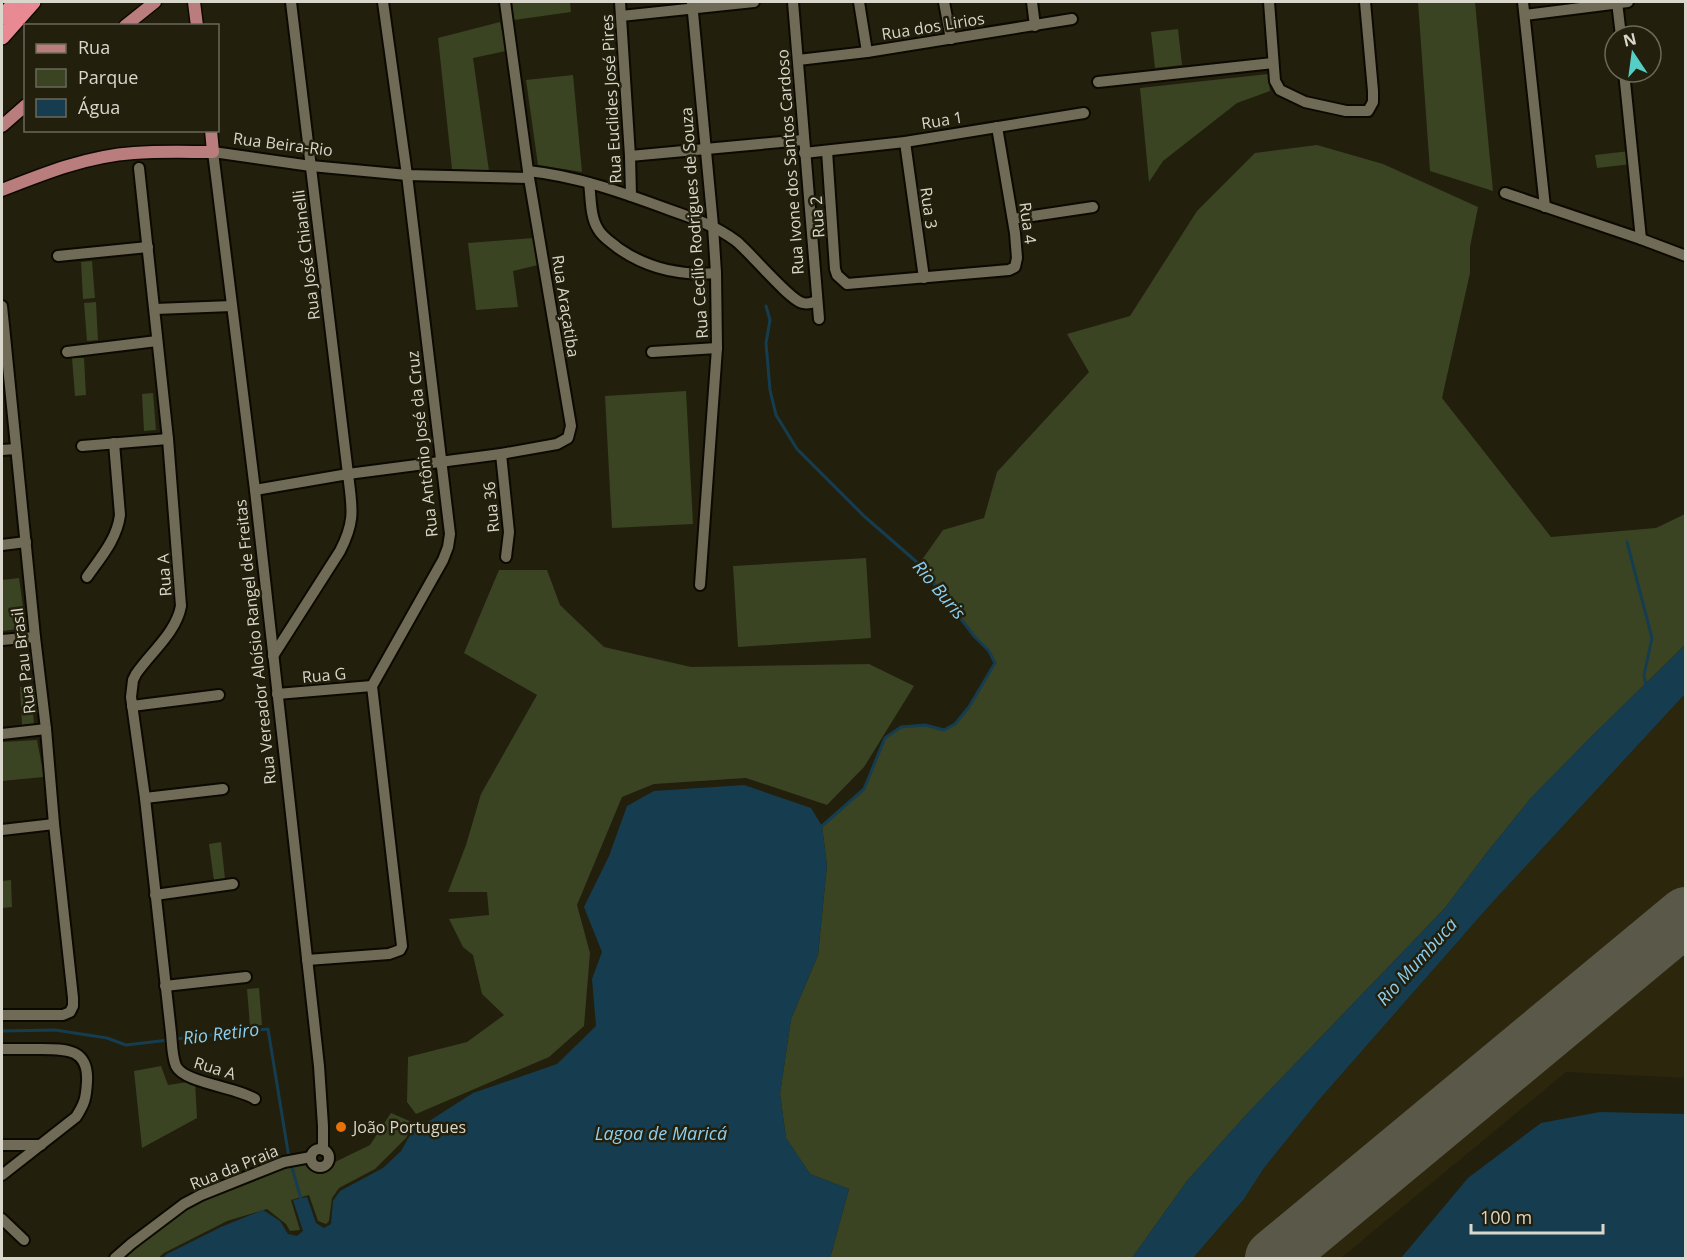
<svg xmlns="http://www.w3.org/2000/svg" width="1687" height="1260" viewBox="0 0 1687 1260" font-family="'Open Sans',sans-serif">
  <style>
    .built { fill: #2b260c }
    .green { fill: #3a4423 }
    .water { fill: #163d4f }
    .lines { fill: none; stroke-linecap: round; stroke-linejoin: round }
    .stream { stroke: #163d4f; stroke-width: 3 }
    .runway { stroke: #5a5848; stroke-width: 58 }
    .minor-casing { stroke: #0c0900; stroke-width: 14 }
    .major-casing { stroke: #0c0900; stroke-width: 15 }
    .highway-casing { stroke: #0c0900; stroke-width: 18 }
    .minor { stroke: #6f6b57; stroke-width: 10 }
    .major { stroke: #b87d7c; stroke-width: 12 }
    .highway { stroke: #e98994; stroke-width: 15 }
    .food-dot { fill: #e8710a; stroke: #221f0d; stroke-width: 2 }
    .labels { text-anchor: middle; stroke-width: 5; stroke-linejoin: round; paint-order: stroke }
    .street-label { font-size: 16px; fill: #d9d7cb; stroke: #221f0d }
    .poi-label { font-size: 16px; fill: #d9d7cb; stroke: #221f0d; text-anchor: start }
    .water-label { font-size: 18px; font-style: italic; fill: #8bcff1; stroke: #221f0d }
  </style>
  <rect width="100%" height="100%" fill="#221f0d"/>
  <path class="built" d="M1685,694v384l-119,-6 -225,186h-148l51,-59 20,-31 54,-67 171,-195z"/>
  <g class="green">
    <path d="M512,2h58l1,10 -57,8z"/>
    <path d="M1418,2h57l18,189 -63,-20z"/>
    <path d="M500,22l6,29 -33,7 16,113 -37,-2 -14,-131z"/>
    <path d="M1178,29l4,36 -27,3 -4,-36z"/>
    <path d="M1268,74l2,17 -33,12 -74,58 -14,21 -9,-94z"/>
    <path d="M573,75l9,97 -44,-7 -12,-85z"/>
    <path d="M1317,145l66,19 95,43 -8,40v26l-28,125 109,139 105,-9 29,-14v131l-92,90 -62,63 -43,53 -43,57 -200,208 -58,65 -55,77h-302l19,-69 -39,-15 -24,-36 -6,-44 11,-75 27,-64 9,-90 -5,-39 42,-37 21,-51 16,-11 24,-2 19,4 11,-5 14,-17 26,-44 -6,-12 -15,-15 -55,-72 24,-34 41,-12 13,-46 92,-100 -22,-38 63,-18 67,-105 58,-58z"/>
    <path d="M1630,151l2,13 -35,4 -2,-13z"/>
    <path d="M533,238l5,27 -25,6 5,36 -42,3 -8,-67z"/>
    <path d="M92,261l3,37 -12,1 -2,-37z"/>
    <path d="M96,302l2,38 -11,1 -3,-38z"/>
    <path d="M72,358h12l2,37 -11,1z"/>
    <path d="M686,391l7,133 -81,4 -7,-132z"/>
    <path d="M153,393l3,37 -12,1 -2,-37z"/>
    <path d="M866,558l5,80 -133,9 -5,-81z"/>
    <path d="M499,570h48l13,35 44,42 87,20 178,-3 45,22 -50,81 -37,38 -81,-27 -92,6 -32,13 -45,108 13,48 -6,73 -35,31 -133,57 -9,-12 1,-45 59,-15 37,-27 -22,-21 -9,-39 -10,-8 -14,-28 40,-4 -2,-23h-39l18,-47 15,-51 56,-99 -73,-42z"/>
    <path d="M19,578l7,50 -24,3v-51z"/>
    <path d="M20,687h11l3,37 -12,1z"/>
    <path d="M37,740l7,37 -42,4v-39z"/>
    <path d="M221,842l4,37 -11,2 -5,-37z"/>
    <path d="M11,880l1,27 -10,1v-27z"/>
    <path d="M259,988l3,37 -12,1 -3,-37z"/>
    <path d="M161,1066l7,19 27,-4 2,37 -55,30 -8,-77z"/>
    <path d="M391,1113l23,10 -8,15 -31,31 -36,19 -7,10 -3,23 -3,3 -8,-3 -9,-26 -18,5 9,30 -10,1 -4,-7 -19,-15 -40,12 -63,32 -6,5h-35l13,-12 50,-40 115,-45 8,7 12,4 12,-9 37,-18z"/>
  </g>
  <g class="water">
    <path d="M1685,645v49l-196,212 -171,195 -54,67 -20,31 -51,59h-61l55,-77 58,-65 200,-208 43,-57 43,-53 62,-63z"/>
    <path d="M744,785l67,23 11,18 5,39 -9,90 -27,64 -11,75 6,44 24,36 39,15 -19,69h-667l4,-4 54,-27 42,-17 17,11 8,13 9,2 6,-5 -10,-31 14,-3 9,26 8,5 7,-4 2,-23 7,-10 43,-23 18,-17 11,-19 61,-39 84,-29 39,-38 -4,-47 10,-27 -18,-45 25,-51 18,-50 27,-15z"/>
    <path d="M1600,1112l85,2v144h-284l67,-80 73,-55z"/>
  </g>
  <g class="lines">
    <g class="stream">
      <path d="M766,306l4,14 -4,23 4,47 6,25 21,34 67,67 55,48 55,72 15,15 6,12 -26,44 -14,17 -11,6 -19,-5 -24,2 -16,11 -21,51 -42,37"/>
      <path d="M1627,542l25,96 -8,37 2,11"/>
      <path d="M2,1031l53,-1 52,8 19,7 43,-5"/>
      <path d="M175,1039l93,-10 21,129"/>
      <path d="M291,1164l10,35"/>
    </g>
    <path class="runway" d="M1274,1258l412,-342"/>
    <defs>
      <g id="minor">
        <path d="M620,2l10,154 1,40"/>
        <path d="M692,2l21,224 3,47 1,75 -17,237"/>
        <path d="M793,2l26,317"/>
        <path d="M859,2l8,50"/>
        <path d="M944,2l7,37"/>
        <path d="M1032,2l3,24"/>
        <path d="M1269,2l6,79 5,9 25,12 41,9h22l5,-9v-11l-8,-89"/>
        <path d="M1523,2l22,205"/>
        <path d="M1617,2l4,34"/>
        <path d="M1525,15l103,-13"/>
        <path d="M621,16l133,-14"/>
        <path d="M798,60l69,-8 205,-33"/>
        <path d="M1624,72l17,167"/>
        <path d="M1098,82l175,-19"/>
        <path d="M905,142l19,136"/>
        <path d="M827,151l8,118 2,6 10,9 162,-14 6,-3 2,-9 -2,-25 -18,-106"/>
        <path d="M804,153l101,-11 179,-29"/>
        <path d="M630,156l173,-16"/>
        <path d="M139,168l29,271 13,167c-5,27 -30,46 -45,68l-3,6 -2,17 14,101 26,235c1,10 1,24 5,33 8,17 61,21 79,33"/>
        <path d="M528,171c49,5 96,22 142,39 23,8 46,16 66,31 14,11 54,60 67,62 4,1 9,0 13,-2"/>
        <path d="M589,183c2,14 1,34 9,46 4,8 13,13 20,19 30,21 62,28 98,25"/>
        <path d="M1505,193l136,46 45,17"/>
        <path d="M1013,219l80,-12"/>
        <path d="M58,256l90,-9"/>
        <path d="M2,306l33,331 11,92 8,95 19,174v8l-3,6 -7,3h-61"/>
        <path d="M155,309l77,-3"/>
        <path d="M67,352l90,-11"/>
        <path d="M652,352l65,-4"/>
        <path d="M82,446l86,-7"/>
        <path d="M2,450l14,-1"/>
        <path d="M501,454l8,78 -3,25"/>
        <path d="M255,490l93,-16 153,-20 56,-10 11,-6 3,-12 -42,-248 -24,-176"/>
        <path d="M2,545l24,-3"/>
        <path d="M87,577c14,-20 30,-38 33,-62l-6,-72"/>
        <path d="M2,640l33,-3"/>
        <path d="M273,656l67,-105c16,-31 12,-43 8,-77l-57,-472"/>
        <path d="M277,694l95,-8"/>
        <path d="M132,706l87,-11"/>
        <path d="M2,734l44,-5"/>
        <path d="M145,798l78,-9"/>
        <path d="M2,830l52,-6"/>
        <path d="M155,895l78,-11"/>
        <path d="M307,960l82,-6 11,-4 2,-4 -30,-260 71,-126 5,-13 2,-13 -43,-359 -24,-173"/>
        <path d="M165,986l81,-9"/>
        <path d="M2,1049c12,0 24,0 37,0 26,0 50,-1 48,33 -1,16 -2,21 -11,35l-74,58"/>
        <path d="M2,1145h39"/>
        <circle cx="320" cy="1158" r="9"/>
        <path d="M323,1150v-24l-4,-60 -64,-576 -42,-338 98,14 96,9 122,3"/>
        <path d="M2,1219l22,21"/>
        <path d="M115,1258l16,-14 53,-40 17,-9 83,-33 27,-5"/>
      </g>
      <g id="major">
        <path d="M194,2l3,24"/>
        <path d="M125,26l30,-24"/>
        <path d="M2,126l24,-21"/>
        <path d="M2,190c43,-17 86,-34 132,-37 26,-2 53,-1 79,-1l-2,-22"/>
      </g>
      <g id="highway">
        <path d="M2,17l14,-15"/>
        <path d="M2,37l31,-35"/>
      </g>
    </defs>
    <use href="#minor" class="minor-casing"/>
    <use href="#major" class="major-casing"/>
    <use href="#highway" class="highway-casing"/>
    <use href="#minor" class="minor"/>
    <use href="#major" class="major"/>
    <use href="#highway" class="highway"/>
  </g>
  <circle class="food-dot" cx="341" cy="1127" r="6"/>
  <g class="labels">
    <g class="street-label">
      <text transform="translate(933 26) rotate(-9)" y="6">Rua dos Lirios</text>
      <text transform="translate(611 99) rotate(-93)" y="6">Rua Euclides José Pires</text>
      <text transform="translate(942 120) rotate(-9)" y="6">Rua 1</text>
      <text transform="translate(283 144) rotate(7)" y="6">Rua Beira-Rio</text>
      <text transform="translate(790 162) rotate(-94)" y="6">Rua Ivone dos Santos Cardoso</text>
      <text transform="translate(929 208) rotate(82)" y="6">Rua 3</text>
      <text transform="translate(817 217) rotate(-94)" y="6">Rua 2</text>
      <text transform="translate(694 223) rotate(-94)" y="6">Rua Cecílio Rodrigues de Souza</text>
      <text transform="translate(1028 223) rotate(82)" y="6">Rua 4</text>
      <text transform="translate(306 255) rotate(-97)" y="6">Rua José Chianelli</text>
      <text transform="translate(566 306) rotate(81)" y="6">Rua Araçatiba</text>
      <text transform="translate(422 444) rotate(-96)" y="6">Rua Antônio José da Cruz</text>
      <text transform="translate(491 507) rotate(-95)" y="6">Rua 36</text>
      <text transform="translate(164 575) rotate(-94)" y="6">Rua A</text>
      <text transform="translate(255 642) rotate(-96)" y="6">Rua Vereador Aloísio Rangel de Freitas</text>
      <text transform="translate(23 661) rotate(-97)" y="6">Rua Pau Brasil</text>
      <text transform="translate(324 675) rotate(-5)" y="6">Rua G</text>
      <text transform="translate(215 1068) rotate(17)" y="6">Rua A</text>
      <text transform="translate(234 1167) rotate(-22)" y="6">Rua da Praia</text>
    </g>
    <g class="poi-label">
      <text x="353" y="1133">João Portugues</text>
    </g>
    <g class="water-label">
      <text transform="translate(939 590) rotate(50)" y="6">Rio Buris</text>
      <text transform="translate(1417 962) rotate(-48)" y="6">Rio Mumbuca</text>
      <text transform="translate(221 1034) rotate(-7)" y="6">Rio Retiro</text>
      <text x="661" y="1140">Lagoa de Maricá</text>
    </g>
  </g>
  <rect width="1687" height="1260" fill="none" stroke="#d9d7cb" stroke-width="6"/>
  <rect x="24" y="24" width="195" height="108" fill="#221f0d" stroke="#6b6959" stroke-width="1.5"/>
  <rect x="36" y="44" width="30" height="9" fill="#b87d7c" stroke="#6b6959" stroke-width="1.5"/>
  <text x="78" y="54" font-size="18" fill="#d9d7cb">Rua</text>
  <rect x="36" y="69" width="30" height="18" fill="#3a4423" stroke="#6b6959" stroke-width="1.5"/>
  <text x="78" y="84" font-size="18" fill="#d9d7cb">Parque</text>
  <rect x="36" y="99" width="30" height="18" fill="#163d4f" stroke="#6b6959" stroke-width="1.5"/>
  <text x="78" y="114" font-size="18" fill="#d9d7cb">Água</text>
  <g transform="translate(1633 54) rotate(347)"><circle r="28" fill="#221f0d" stroke="#6b6959" stroke-width="1.5"/>
  <path d="M0-4.5L10 22L0 15L-10 22Z" fill="#55cec5"/>
  <text y="-9" font-size="16" font-weight="bold" text-anchor="middle" fill="#d9d7cb">N</text>
  </g>
  <path d="M1471 1224v9h132v-9" fill="none" stroke="#d9d7cb" stroke-width="3"/>
  <text x="1480" y="1224" font-size="18" fill="#d9d7cb" stroke="#221f0d" stroke-width="4.5" paint-order="stroke">100 m</text>
</svg>
